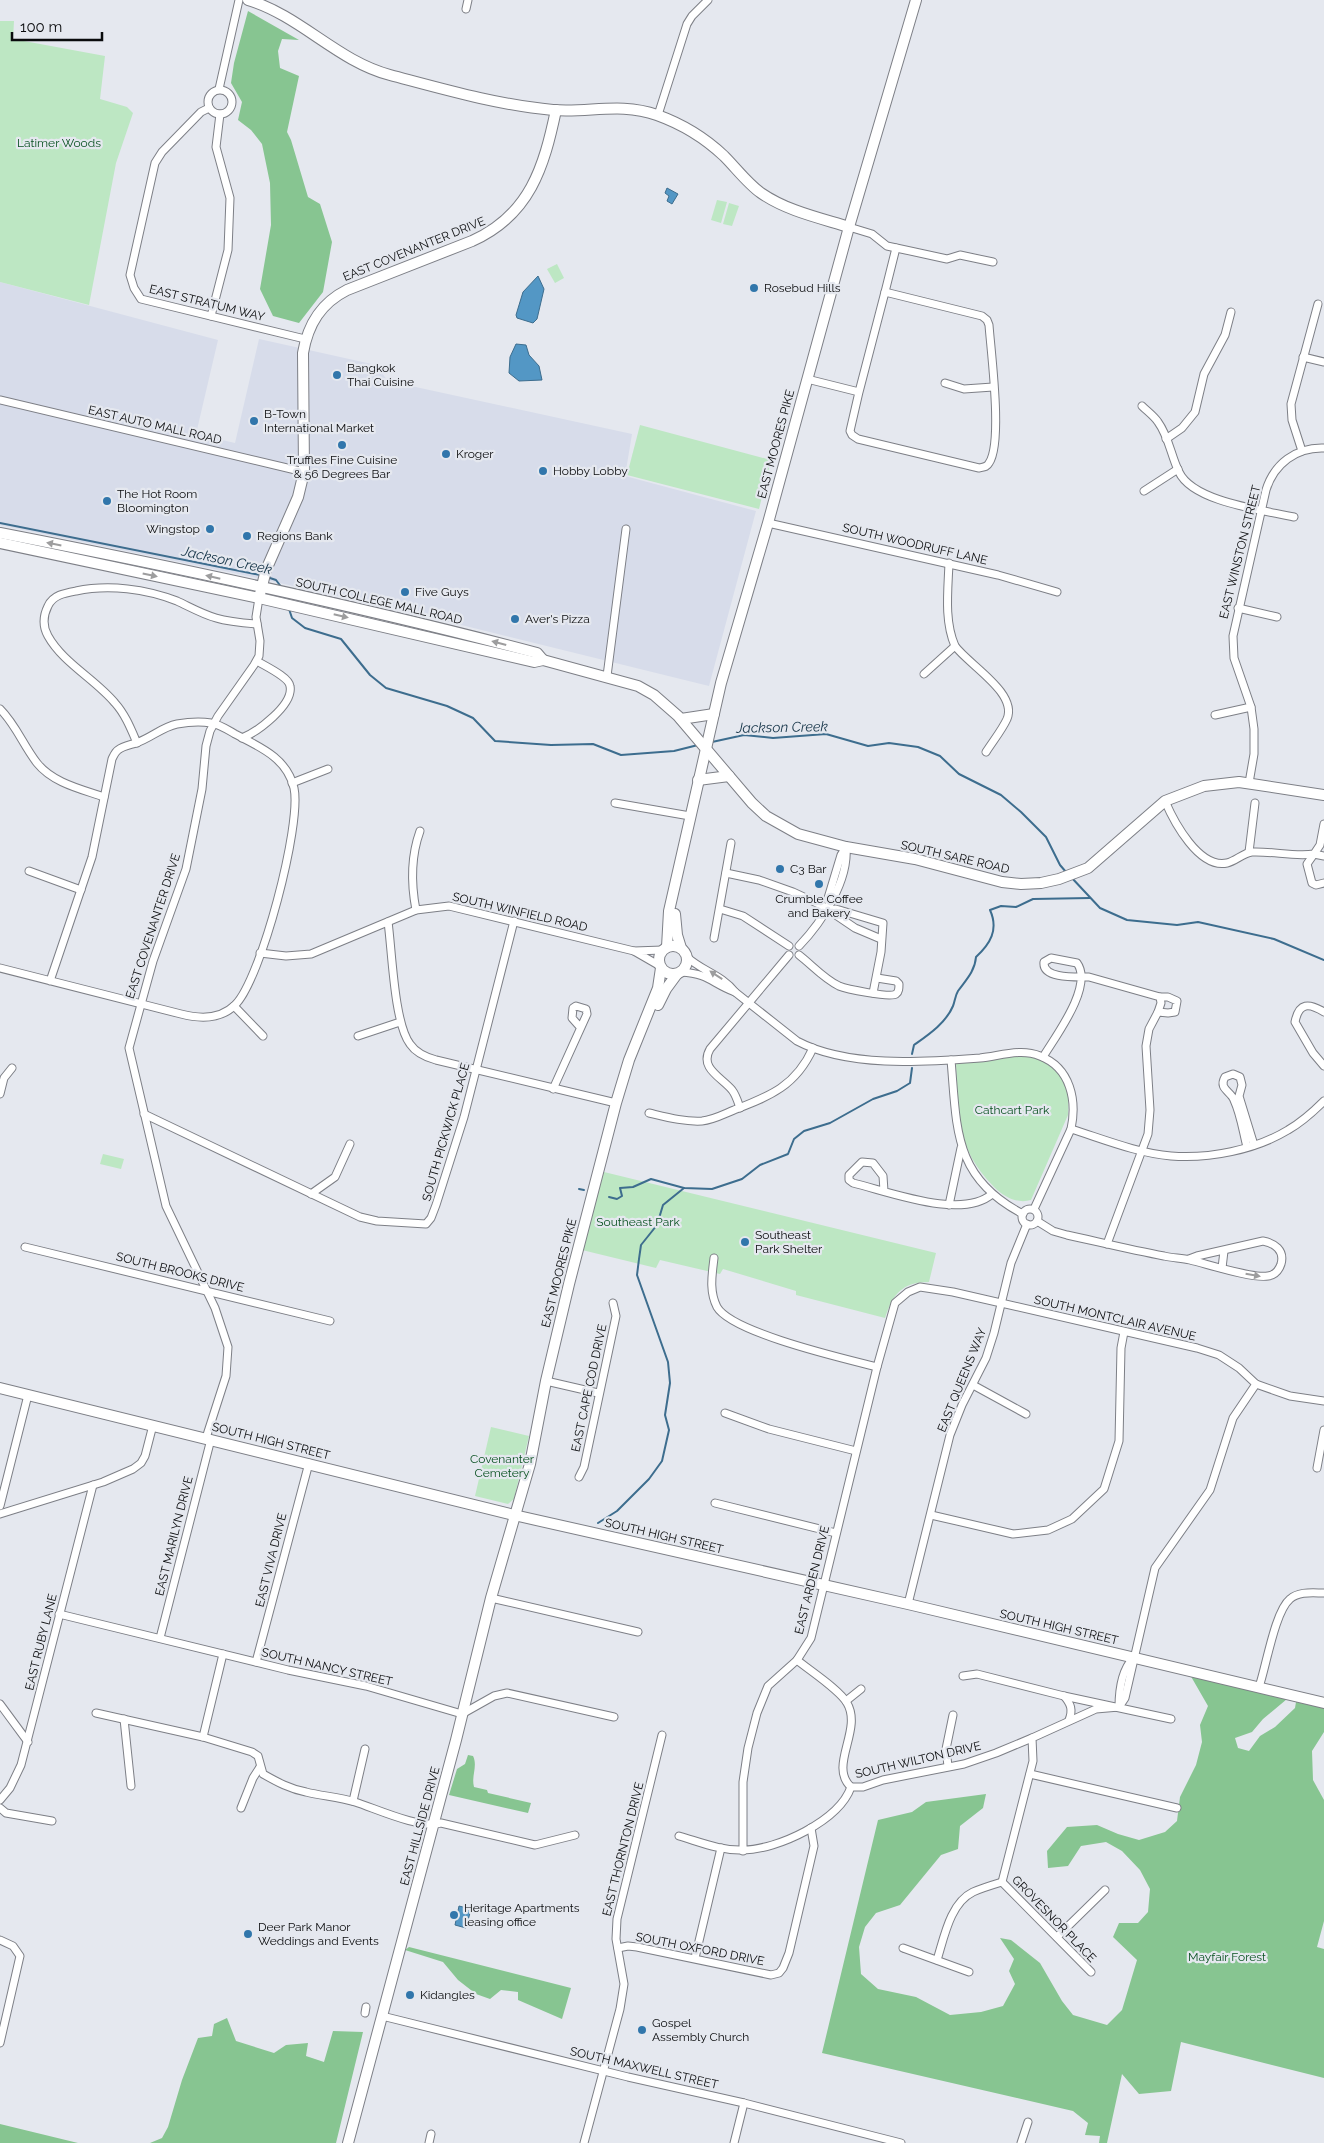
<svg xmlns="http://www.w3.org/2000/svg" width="1324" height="2143" viewBox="0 0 1324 2143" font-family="Raleway,sans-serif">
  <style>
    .built { fill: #d7dcea }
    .green { fill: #bde7c3 }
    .forest { fill: #87c591 }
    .water { fill: #5397c5; stroke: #3d6d8e }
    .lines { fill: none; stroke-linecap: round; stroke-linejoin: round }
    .stream { stroke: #3d6d8e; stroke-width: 2 }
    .street-casing { stroke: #7d7f86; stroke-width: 9 }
    .secondary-casing { stroke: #7d7f86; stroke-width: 12 }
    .street { stroke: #fff; stroke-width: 7 }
    .secondary { stroke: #fff; stroke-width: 10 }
    .oneway { fill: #9d9d9e }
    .poi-dot { fill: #3176ab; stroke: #e5e8ef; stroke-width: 2 }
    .labels { text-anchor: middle; stroke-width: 4.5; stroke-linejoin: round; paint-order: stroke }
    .park-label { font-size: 12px; fill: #095121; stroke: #e5e8ef }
    .street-label { font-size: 12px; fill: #0a0b0d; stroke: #e5e8ef }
    .poi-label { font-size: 12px; fill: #0a0b0d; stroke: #e5e8ef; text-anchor: start }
    .water-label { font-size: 14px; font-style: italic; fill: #143347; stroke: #e5e8ef }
  </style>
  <rect width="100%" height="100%" fill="#e5e8ef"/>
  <path class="built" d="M0,282l218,58 -22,94 39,9 24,-104 117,26 12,16 244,53 -7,42 131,35 -47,175 -292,-72 -164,-37 -253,-52z"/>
  <g class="green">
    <path d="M0,21h14l-1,18 92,17 -5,43 27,8 6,6 -17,50 -27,142 -89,-23z"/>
    <path d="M717,200l10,2 -6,21 -10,-3z"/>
    <path d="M729,203l10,3 -7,20 -9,-2z"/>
    <path d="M557,264l7,14 -9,5 -8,-14z"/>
    <path d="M640,425l131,35 -12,49 -132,-34z"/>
    <path d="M1024,1053c34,13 47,23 44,62l-37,85c-14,4 -27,-3 -37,-13 -39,-40 -36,-73 -38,-125z"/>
    <path d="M103,1154l21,5 -3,10 -21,-5z"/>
    <path d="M604,1172l332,81 -7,29c-27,0 -36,12 -44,36l-89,-23v-4l-73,-22 -3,5 -60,-14 -4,8 -74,-18z"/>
    <path d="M491,1427l38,9 -15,63 -6,5 -33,-8z"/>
  </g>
  <g class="forest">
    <path d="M248,11l51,29 -17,-1 -4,12 2,17 19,8 -12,56 4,8 17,57 12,7 12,38 -9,50 -24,31 -26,-7 -13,-27 11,-64 -1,-42 -8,-39 -11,-14 -13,-10 4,-18 -11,-19 3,-20z"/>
    <path d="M1189,1673l98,26 -24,20 -11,13 -17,6 3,10 11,3 11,-15 15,-9 20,-19 1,-6 28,6v24l-12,19 1,29 11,20v121l-7,26 7,2v129l-143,-36 -10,49 -32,3 -17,-20 -15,69h-8l1,-7 -15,-1 3,-12 -15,-12 -251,-58 56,-233 34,-8 14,-10 60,-8 -3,14 -23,18 -2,23 -17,6 -41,50 -24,8 -11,14 -6,20 2,27 17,15 38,8 34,18 31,-3 22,-6 12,-22 -6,-13 5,-12 -14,-21 11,2 29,23 22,38 11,14 34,10 15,-15 15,-50 -24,-23 6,-14h19l10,-11 2,-23 -10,-19 -18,-19 -16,-9 -25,4 -13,20 -20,2 -1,-17 20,-24 30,-2 21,9 21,6 26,-8 12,-11 3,-24 16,-32 6,-23 -2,-17 8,-19z"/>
    <path d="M468,1755l5,1c5,10 -2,20 1,31l13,3 1,3 43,10 -3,10 -79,-18 8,-26 8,-5z"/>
    <path d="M409,1947l162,41 -9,31 -44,-19v-8l-17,-2 -11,9 -14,-5 -18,-14 -15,-18 -38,-12z"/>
    <path d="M227,2018l9,23 38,12 12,-8 22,-2 -2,13 18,6 9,-31 30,1 -27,111h-186l12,-5 6,-11 14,-47 16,-42 14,-2 2,-12z"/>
    <path d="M0,2124l78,19h-78z"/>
  </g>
  <g class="water">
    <path d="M667,188l11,6 -6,10 -5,-3 2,-5 -4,-3z"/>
    <path d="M538,276l6,13 -7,30 -4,4 -16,-5 -1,-3 7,-23z"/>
    <path d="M516,344l10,1 3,10 10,11 3,14 -23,1 -10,-8 1,-16z"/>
    <path d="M459,1906l12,3 -5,19 -11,-3z"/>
  </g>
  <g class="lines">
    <g class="stream">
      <path d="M0,523l260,52"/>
      <path d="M267,577l9,3 6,8"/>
      <path d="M289,609l3,9 13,10 36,11 29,36 16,13 61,18 26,12 22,23 56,4 42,-1 28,11 53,-4 24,-6"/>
      <path d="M712,742l32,-7 29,3 53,-4 42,12 21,-3 29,4 22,9 19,18 42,21 20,17 25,25 14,28 6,7"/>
      <path d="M1071,877l29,31 27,12 50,5 21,-3 76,17 50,21"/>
      <path d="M912,1054l2,-9c14,-10 32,-22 39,-39 2,-5 2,-10 5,-15 8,-11 17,-20 18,-34 14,-13 23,-27 14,-47l11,-4 15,1 17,-8 57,-1"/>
      <path d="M579,1189l5,1"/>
      <path d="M609,1197l8,2 5,-3 -2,-8 13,-1 18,-8 33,9 28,1 30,-10 18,-14 28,-11 6,-15 10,-8 26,-8 43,-24 24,-8 13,-8 2,-15"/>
      <path d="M598,1523l19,-12 32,-32 13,-18 7,-31 -4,-15 5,-32 -2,-21 -31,-87 2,-16 2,-14 16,-20 6,-20 21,-17"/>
    </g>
    <defs>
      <g id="street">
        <path d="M466,9l2,-9"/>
        <path d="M219,89l20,-89"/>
        <circle cx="220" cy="102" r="12"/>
        <path d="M209,108l-8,4 -39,40 -7,11 -25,112 4,13 7,11 164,40"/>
        <path d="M658,115l29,-91 5,-8 16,-16"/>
        <path d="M849,227l23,7 15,12 14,3 46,10 13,-4 33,7"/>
        <path d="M885,292l11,-44"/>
        <path d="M211,316l17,-66 2,-52 -14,-51 4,-33"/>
        <path d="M1303,357l21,5"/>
        <path d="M807,379l52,13 -9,39 2,4 6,4 121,29c5,-1 8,-1 10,-5 14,-20 2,-110 0,-138l-2,-5 -5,-4 -97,-24 -26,100"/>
        <path d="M945,383l19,6 29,-2"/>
        <path d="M0,400l304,72"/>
        <path d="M1142,406c5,5 12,10 16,16 11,15 13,34 21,50 14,30 84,38 115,45"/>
        <path d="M1166,439l16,-11 13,-16 9,-38 21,-39 6,-23"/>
        <path d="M1302,451l-10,-31 -1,-16 27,-100"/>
        <path d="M1144,491l34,-22"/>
        <path d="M768,523l230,52 59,17"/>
        <path d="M949,563c-1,27 -5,58 6,83 14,19 63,47 52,73 -5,11 -14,22 -21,33"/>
        <path d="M1238,608l39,9"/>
        <path d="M924,674l31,-28"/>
        <path d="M607,676l19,-147"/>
        <path d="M0,709c16,16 23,36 37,54 16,20 44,26 67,34"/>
        <path d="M1215,715l36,-8"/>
        <path d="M242,738c15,-6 52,-33 48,-52 -1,-9 -25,-20 -33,-25"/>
        <path d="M137,743c-6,-14 -12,-29 -22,-40 -20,-24 -52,-40 -67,-67 -5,-9 -5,-20 0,-30 5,-11 17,-13 28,-15 33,-7 70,-2 101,10 13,6 25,13 39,17 13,4 27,5 41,6"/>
        <path d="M292,783l36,-14"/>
        <path d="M1249,783l5,-29v-25l-3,-22 -17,-49 -1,-22 33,-146c8,-26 30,-43 58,-42"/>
        <path d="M1165,801c9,21 34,68 62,62 9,-2 16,-10 25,-11 21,-1 42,5 62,2l6,-9 4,-21"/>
        <path d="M615,803l75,13"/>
        <path d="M1249,852l6,-49"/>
        <path d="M1324,856l-10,-2 -7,10 5,19 4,2 8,-2"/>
        <path d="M29,871l52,19"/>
        <path d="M726,873l33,7 34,12 28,13 34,23 26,11"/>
        <path d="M829,903l-1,-5 13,-43 5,-8"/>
        <path d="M720,909l23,7 46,30"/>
        <path d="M416,910c-5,-26 -5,-54 4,-79"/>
        <path d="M831,910l5,-1 47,14 -2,29 -8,41"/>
        <path d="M388,922c4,28 6,101 22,122 6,9 15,13 26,16l180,43"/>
        <path d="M714,938l17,-95"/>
        <path d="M799,946c23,-24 50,-65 47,-99"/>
        <path d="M260,953l26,3 25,-2 105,-44 33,-4 185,45"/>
        <path d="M799,955c13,10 25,24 40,31 7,3 51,12 57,8 3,-2 3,-6 3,-10l-3,-3 -19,-3"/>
        <path d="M660,966l-26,-15 29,-1"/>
        <path d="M0,968l181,46c19,5 39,6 54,-9 26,-25 67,-181 59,-217 -7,-30 -34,-41 -59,-54 -7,-4 -16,-10 -24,-11 -11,-2 -23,-1 -34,1 -15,3 -26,14 -41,19 -6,2 -13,3 -18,7 -3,2 -4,5 -6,9l-20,98 -42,124"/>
        <path d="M681,972c29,2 30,11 54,20 -13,-17 -33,-21 -48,-35"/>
        <path d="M735,992l62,49c51,27 127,21 183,17 20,-2 41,-10 60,-2 31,12 37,45 31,73l-37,80"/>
        <path d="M234,1006l29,30"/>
        <path d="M1324,1012c-15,-9 -25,-10 -29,10l18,31 11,13"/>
        <path d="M358,1036l42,-14"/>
        <path d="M1043,1057c12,-20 51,-71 34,-94l-26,-5 -7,4c-2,17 32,15 45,15l71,20 1,6 -3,9"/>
        <path d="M951,1060c6,68 2,118 72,154"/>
        <path d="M553,1089l34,-75 -1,-5 -10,-3 -3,2 -1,10 8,9"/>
        <path d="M0,1094l4,-16 8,-10"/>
        <path d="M740,1108c-2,-6 -4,-13 -8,-18 -11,-13 -33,-22 -22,-41l79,-94"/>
        <path d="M649,1113c17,4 35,9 53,8 11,-1 22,-7 32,-11 36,-14 62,-24 79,-62"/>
        <path d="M144,1114l216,103 17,4 49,3 5,-6 5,-13 28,-88 50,-196"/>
        <path d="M1071,1129c32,10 66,24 100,27 38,3 84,-6 117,-26 14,-8 25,-18 36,-29"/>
        <path d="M1247,1147c-4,-15 -6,-32 -13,-47 -3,-9 -16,-11 -9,-23l8,-3 7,3 2,8 -3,11 15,49"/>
        <path d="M884,1191l-1,-15 -10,-13 -11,-1 -13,13v5l4,3c37,9 109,37 139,11"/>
        <path d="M311,1194l24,-17 15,-33"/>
        <path d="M949,1205l12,-57"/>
        <circle cx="1030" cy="1217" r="8"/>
        <path d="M1037,1221l16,10 14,4c32,7 64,15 97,21 8,2 18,2 26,4 17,4 63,19 78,16 7,-1 11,-6 13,-12 4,-14 -7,-21 -18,-23l-66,15 -8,3"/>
        <path d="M1107,1244l41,-110 2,-24 -4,-64 3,-17 9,-17 10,1 7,-1 2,-11 -9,-4h-8"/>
        <path d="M25,1247l305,74"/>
        <path d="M714,1258c-2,17 -5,33 3,49 15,26 129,52 160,60"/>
        <path d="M1222,1268l2,-17"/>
        <path d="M546,1381l52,12"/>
        <path d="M973,1385l53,29"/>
        <path d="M725,1413l44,16 87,22"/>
        <path d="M206,1438l20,-62 2,-29 -13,-39 -49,-102 -37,-158 24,-87 33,-92 16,-80 4,-43 4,-15 8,-15 36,-51 5,-9 1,-15 -4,-24 3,-19"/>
        <path d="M1317,1468l7,-38"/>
        <path d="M579,1477l5,-10 32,-151 -3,-13"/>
        <path d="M715,1503l121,30"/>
        <path d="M0,1506l28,-111"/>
        <path d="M0,1514l103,-32 30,-13 8,-6 4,-7 8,-31"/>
        <path d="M931,1515l82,19 35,-4 24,-11 32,-30 15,-48 2,-93 3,-16"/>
        <path d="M491,1598l147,34"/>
        <path d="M908,1604l42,-169 12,-30 24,-47 8,-25 17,-70 16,-39"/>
        <path d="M59,1614l229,56 78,16 96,28 32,-18 13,-3 107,24"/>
        <path d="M160,1638l51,-199"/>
        <path d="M797,1660c12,10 43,30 50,43 16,27 -19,63 4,84"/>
        <path d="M256,1662l53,-199"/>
        <path d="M963,1676l14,-2 87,22 107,23"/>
        <path d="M1259,1687c7,-20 16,-76 31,-88 9,-8 23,-6 34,-6"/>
        <path d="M1064,1696c7,8 9,14 5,24"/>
        <path d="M846,1701l15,-12"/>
        <path d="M0,1704l28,38"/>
        <path d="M1119,1707c0,-17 3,-37 14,-49"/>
        <path d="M96,1713l107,24 49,15 6,4 5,18c14,8 27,15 43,18 16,4 33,5 49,10 22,7 64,27 86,21l94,22 40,-10"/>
        <path d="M124,1719l7,67"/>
        <path d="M203,1737l20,-83"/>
        <path d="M948,1766l-2,-17 7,-34"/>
        <path d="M1030,1774l147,34"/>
        <path d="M0,1800l10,-12 11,-23 72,-280"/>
        <path d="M353,1801l12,-52"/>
        <path d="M0,1808l6,5 46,8"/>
        <path d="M241,1808l12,-30 7,-11"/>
        <path d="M679,1836c21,6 42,15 64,14 34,0 96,-29 108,-63h12l20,-7 81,-16 32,-11 36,-15"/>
        <path d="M743,1851v-69l5,-34 9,-35 11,-27 29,-26 14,-22 66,-271 18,-64 13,-11 12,-5 33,5 244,56 22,7 20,13 17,16 34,12 34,5"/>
        <path d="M1002,1882l31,-121 -1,-23 64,-29 23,-2 6,-9 30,-130 55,-78 23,-72 23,-34"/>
        <path d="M1002,1882l89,90"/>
        <path d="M1057,1937l48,-47"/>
        <path d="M0,1940l13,6 7,10 -20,87"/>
        <path d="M618,1948l10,-2 9,1 134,28 8,-2 4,-5 6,-15 25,-107 -3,-18"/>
        <path d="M903,1948l66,24"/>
        <path d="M695,1958l26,-110"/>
        <path d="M937,1960c7,-22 13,-57 36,-68 9,-4 19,-7 29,-10"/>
        <path d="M365,2013l1,-6"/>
        <path d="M382,2016l246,61 116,26 157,40"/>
        <path d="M429,2143l2,-9"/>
        <path d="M584,2143l36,-134 4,-25 -8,-45 1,-20 45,-184"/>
        <path d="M734,2143l10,-40"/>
        <path d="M1021,2143l7,-21"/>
      </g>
      <g id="secondary">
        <path d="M248,0c53,16 89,61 142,75 53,14 108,30 163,35 36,3 68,-8 104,5 25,9 48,23 67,41 12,12 24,28 37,37 26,18 59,25 88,34"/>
        <path d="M0,533c180,35 360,73 537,120l6,7"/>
        <path d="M0,543l259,55 275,64 9,-2 95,26 16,9 24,21 74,87 14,13 32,18 48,13 69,12 87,23 19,2 20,-1 18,-4 29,-11 77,-67 39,-15 35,-4 85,13"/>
        <path d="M259,598l7,-28 32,-73 6,-25 -1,-119c5,-29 18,-50 44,-63l125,-49c58,-26 72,-74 84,-131"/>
        <path d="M681,719l33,-5"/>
        <path d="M698,780l31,-4"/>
        <path d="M675,914l2,21 4,13"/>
        <circle cx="673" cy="960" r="14"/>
        <path d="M667,947l2,-36 52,-228 47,-160 81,-296 67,-227"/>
        <path d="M658,1005l8,-16 11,-15"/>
        <path d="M0,1388l514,127 394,89 416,99"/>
        <path d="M348,2143l108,-403 35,-142 39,-134 16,-83 23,-97 47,-181 13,-43 29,-72 3,-20"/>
      </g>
    </defs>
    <use href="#street" class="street-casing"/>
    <use href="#secondary" class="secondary-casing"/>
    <use href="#street" class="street"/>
    <use href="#secondary" class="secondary"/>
  </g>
  <defs><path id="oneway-solid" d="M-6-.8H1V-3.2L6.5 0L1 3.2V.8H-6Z" transform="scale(1.25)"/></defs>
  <g class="oneway">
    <use href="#oneway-solid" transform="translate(54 544) rotate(-169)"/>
    <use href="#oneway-solid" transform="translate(150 575) rotate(12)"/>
    <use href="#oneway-solid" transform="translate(213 577) rotate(-167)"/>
    <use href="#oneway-solid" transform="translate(341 616) rotate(13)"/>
    <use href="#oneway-solid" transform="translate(499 643) rotate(-165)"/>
    <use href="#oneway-solid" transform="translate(716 975) rotate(-147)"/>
    <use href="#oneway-solid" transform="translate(1253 1275) rotate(10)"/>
  </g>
  <g class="poi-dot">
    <circle cx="754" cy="288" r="5"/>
    <circle cx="337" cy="375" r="5"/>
    <circle cx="254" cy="421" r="5"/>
    <circle cx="342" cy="445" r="5"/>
    <circle cx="446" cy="454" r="5"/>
    <circle cx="543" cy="471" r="5"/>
    <circle cx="107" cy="501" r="5"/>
    <circle cx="210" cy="529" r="5"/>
    <circle cx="247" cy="536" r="5"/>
    <circle cx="405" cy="592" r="5"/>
    <circle cx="515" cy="619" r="5"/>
    <circle cx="780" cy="869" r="5"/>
    <circle cx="819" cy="884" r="5"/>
    <circle cx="745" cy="1242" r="5"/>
    <circle cx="454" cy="1915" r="5"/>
    <circle cx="248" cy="1934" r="5"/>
    <circle cx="410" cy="1995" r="5"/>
    <circle cx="642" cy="2030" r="5"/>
  </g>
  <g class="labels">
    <g class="park-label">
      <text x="59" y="147">Latimer Woods</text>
      <text x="1012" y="1114">Cathcart Park</text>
      <text x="638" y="1226">Southeast Park</text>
      <text x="502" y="1463">Covenanter<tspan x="502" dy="14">Cemetery</tspan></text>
      <text x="1227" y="1961">Mayfair Forest</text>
    </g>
    <g class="street-label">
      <text transform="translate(414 249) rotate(-22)" y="4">EAST COVENANTER DRIVE</text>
      <text transform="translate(207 303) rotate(14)" y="4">EAST STRATUM WAY</text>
      <text transform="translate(155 425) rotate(13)" y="4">EAST AUTO MALL ROAD</text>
      <text transform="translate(776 444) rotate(-75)" y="4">EAST MOORES PIKE</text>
      <text transform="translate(915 544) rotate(13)" y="4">SOUTH WOODRUFF LANE</text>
      <text transform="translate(1240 552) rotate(-76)" y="4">EAST WINSTON STREET</text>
      <text transform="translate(379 601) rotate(13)" y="4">SOUTH COLLEGE MALL ROAD</text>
      <text transform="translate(955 857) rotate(13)" y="4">SOUTH SARE ROAD</text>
      <text transform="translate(520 912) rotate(13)" y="4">SOUTH WINFIELD ROAD</text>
      <text transform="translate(153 926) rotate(-72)" y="4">EAST COVENANTER DRIVE</text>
      <text transform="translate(446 1132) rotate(-74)" y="4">SOUTH PICKWICK PLACE</text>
      <text transform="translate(180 1272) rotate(14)" y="4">SOUTH BROOKS DRIVE</text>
      <text transform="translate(559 1273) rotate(-76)" y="4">EAST MOORES PIKE</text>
      <text transform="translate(1115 1318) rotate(13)" y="4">SOUTH MONTCLAIR AVENUE</text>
      <text transform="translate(962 1380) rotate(-68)" y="4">EAST QUEENS WAY</text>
      <text transform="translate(589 1388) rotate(-78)" y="4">EAST CAPE COD DRIVE</text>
      <text transform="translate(271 1441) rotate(14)" y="4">SOUTH HIGH STREET</text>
      <text transform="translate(174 1536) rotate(-76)" y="4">EAST MARILYN DRIVE</text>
      <text transform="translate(664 1536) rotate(13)" y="4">SOUTH HIGH STREET</text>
      <text transform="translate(271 1560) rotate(-76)" y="4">EAST VIVA DRIVE</text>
      <text transform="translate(812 1580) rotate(-76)" y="4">EAST ARDEN DRIVE</text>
      <text transform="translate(1059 1627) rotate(13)" y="4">SOUTH HIGH STREET</text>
      <text transform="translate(41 1642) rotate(-76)" y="4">EAST RUBY LANE</text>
      <text transform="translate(327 1667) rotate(13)" y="4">SOUTH NANCY STREET</text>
      <text transform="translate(918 1760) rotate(-13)" y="4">SOUTH WILTON DRIVE</text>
      <text transform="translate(420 1826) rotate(-75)" y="4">EAST HILLSIDE DRIVE</text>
      <text transform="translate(623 1849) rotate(-76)" y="4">EAST THORNTON DRIVE</text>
      <text transform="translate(1054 1919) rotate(46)" y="4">GROVESNOR PLACE</text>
      <text transform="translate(700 1949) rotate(11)" y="4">SOUTH OXFORD DRIVE</text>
      <text transform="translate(644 2068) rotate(13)" y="4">SOUTH MAXWELL STREET</text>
    </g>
    <g class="poi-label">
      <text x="764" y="292">Rosebud Hills</text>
      <text x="347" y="372">Bangkok<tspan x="347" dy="14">Thai Cuisine</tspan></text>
      <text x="264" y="418">B-Town<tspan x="264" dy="14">International Market</tspan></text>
      <text x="456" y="458">Kroger</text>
      <text x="342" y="464" text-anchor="middle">Truffles Fine Cuisine<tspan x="342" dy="14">&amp; 56 Degrees Bar</tspan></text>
      <text x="553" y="475">Hobby Lobby</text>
      <text x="117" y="498">The Hot Room<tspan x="117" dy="14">Bloomington</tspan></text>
      <text x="200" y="533" text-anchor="end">Wingstop</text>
      <text x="257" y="540">Regions Bank</text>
      <text x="415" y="596">Five Guys</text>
      <text x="525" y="623">Aver's Pizza</text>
      <text x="790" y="873">C3 Bar</text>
      <text x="819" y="903" text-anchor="middle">Crumble Coffee<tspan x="819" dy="14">and Bakery</tspan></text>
      <text x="755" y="1239">Southeast<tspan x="755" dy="14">Park Shelter</tspan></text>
      <text x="464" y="1912">Heritage Apartments<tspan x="464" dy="14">leasing office</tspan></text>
      <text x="258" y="1931">Deer Park Manor<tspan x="258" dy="14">Weddings and Events</tspan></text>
      <text x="420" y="1999">Kidangles</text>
      <text x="652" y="2027">Gospel<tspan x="652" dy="14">Assembly Church</tspan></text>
    </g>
    <g class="water-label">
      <text transform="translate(227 560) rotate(12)" y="5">Jackson Creek</text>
      <text transform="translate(782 727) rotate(-1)" y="5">Jackson Creek</text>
    </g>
  </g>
  <path d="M12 32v8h90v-8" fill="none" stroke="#0a0b0d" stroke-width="2.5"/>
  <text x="20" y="32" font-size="15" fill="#0a0b0d" stroke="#e5e8ef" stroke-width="4" paint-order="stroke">100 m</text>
</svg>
